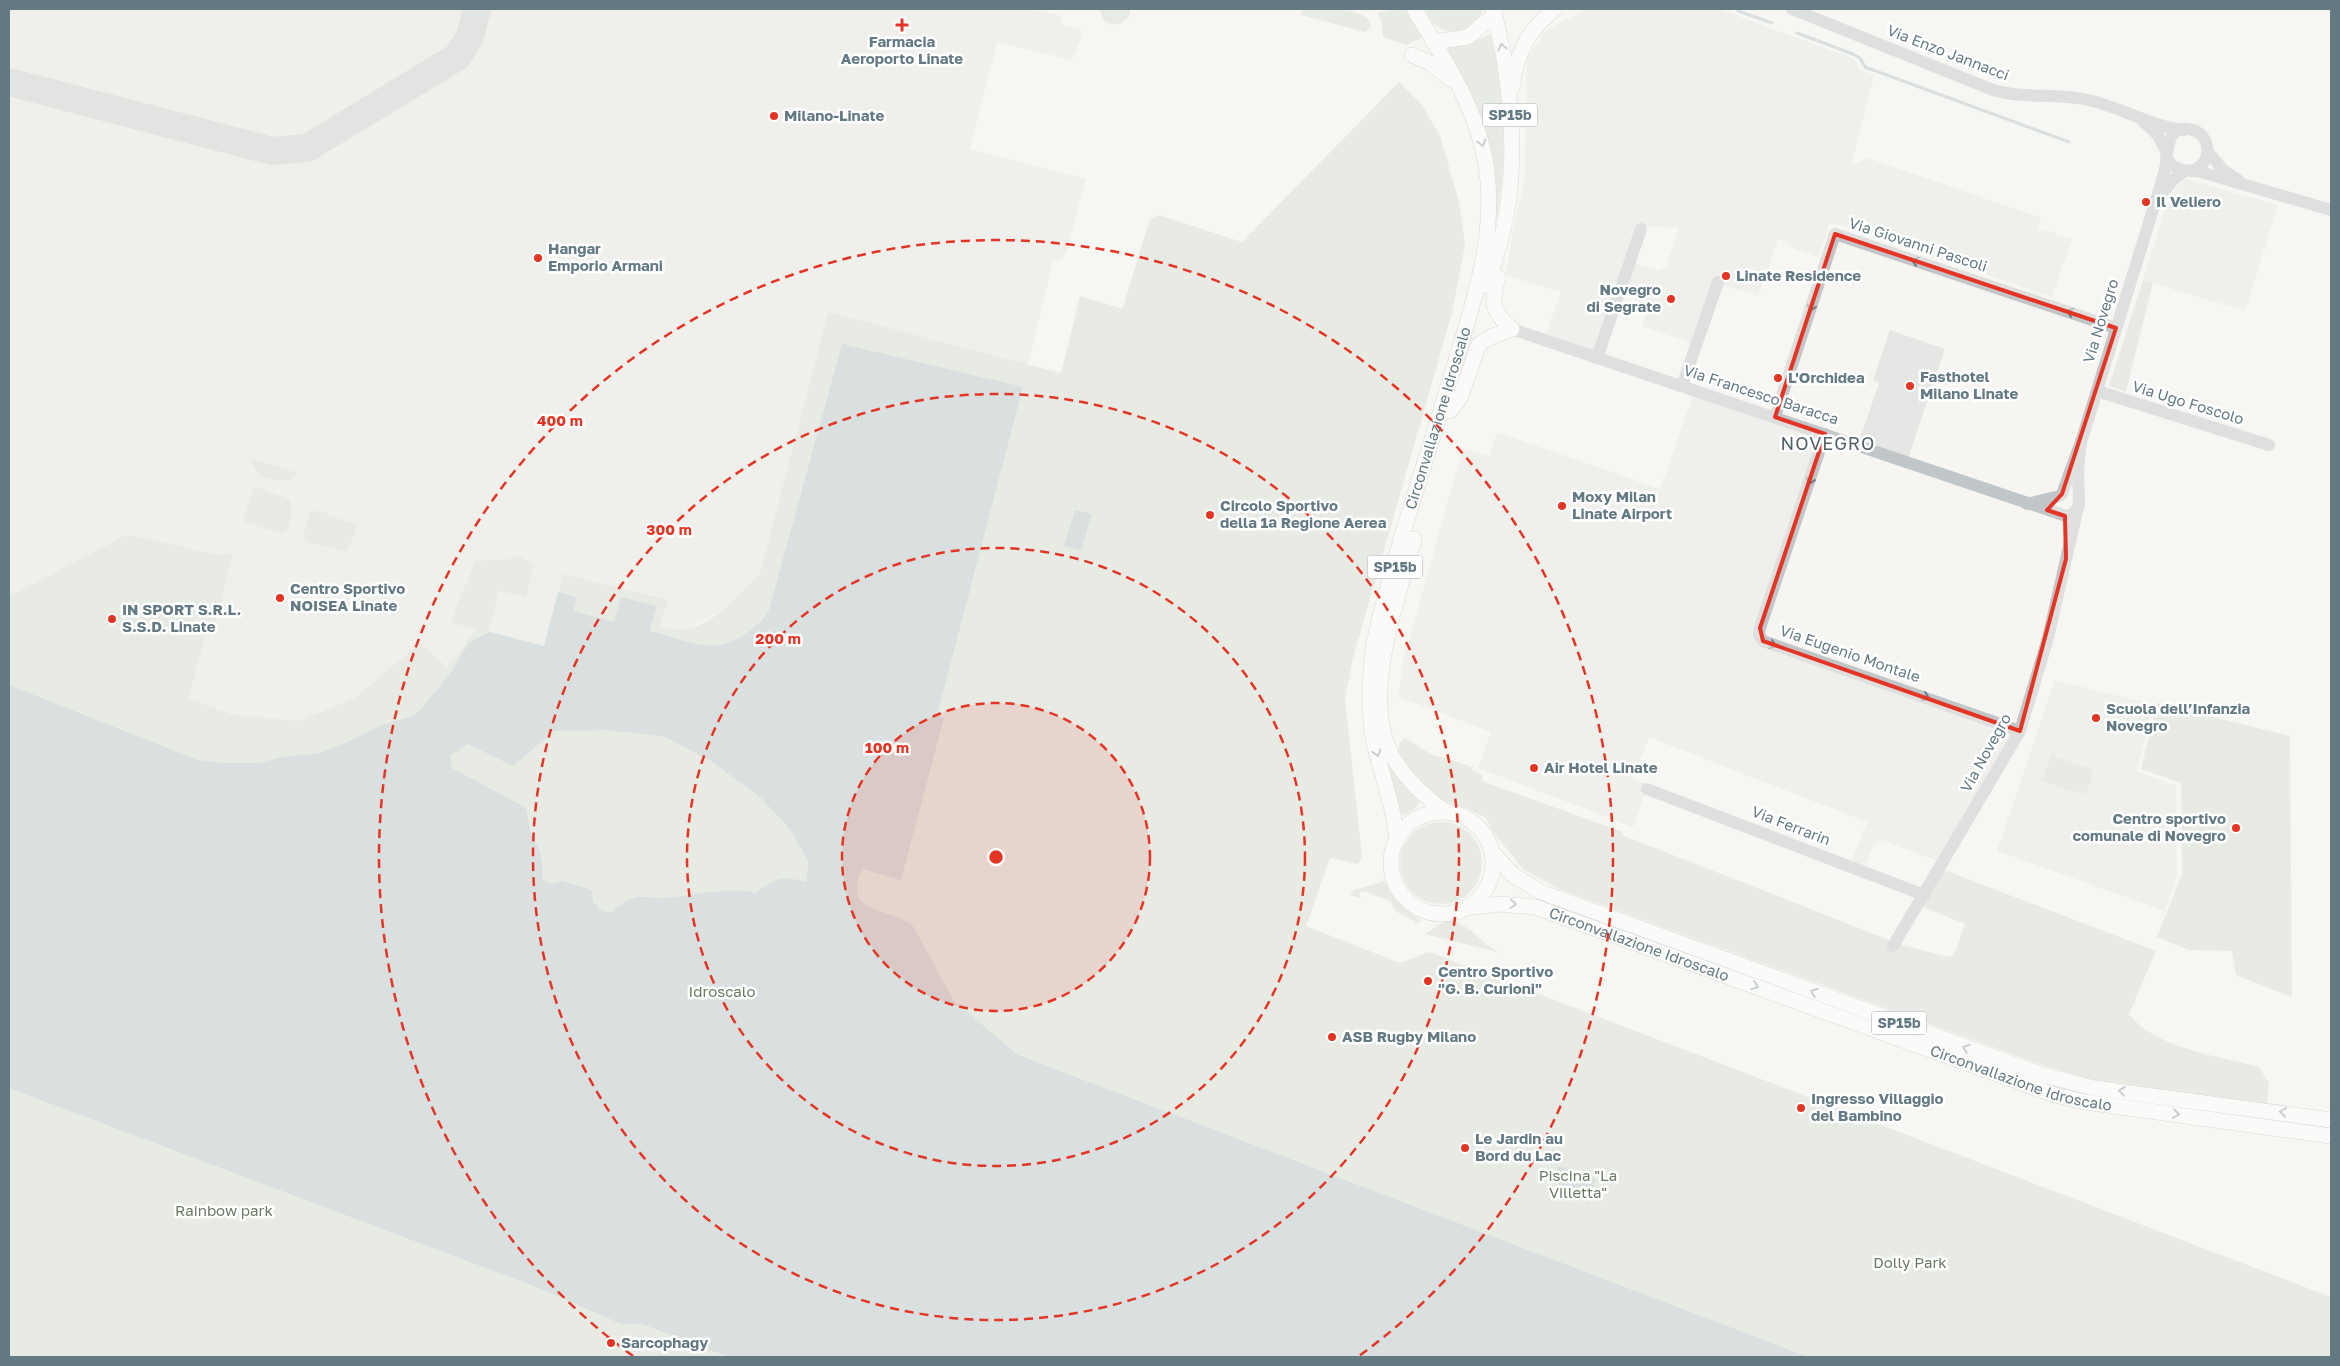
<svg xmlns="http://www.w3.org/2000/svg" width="2340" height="1366" viewBox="0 0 2340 1366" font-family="'Golos Text',sans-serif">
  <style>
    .built { fill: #e6e7e5; fill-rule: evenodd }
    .green { fill: #d8ddd3 }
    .water { fill: #b6c5c7; fill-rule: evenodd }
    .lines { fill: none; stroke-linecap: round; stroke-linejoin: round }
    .stream { stroke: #b6c5c7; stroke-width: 3 }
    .taxiway { stroke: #cacecf; stroke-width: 28 }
    .major-casing { stroke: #b2b8ba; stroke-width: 16 }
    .minor { stroke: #c1c6c8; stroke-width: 12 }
    .major { stroke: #fff; stroke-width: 15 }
    .oneway { stroke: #92a2a8 }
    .oneway2 { stroke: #647a83 }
    .marked { fill: none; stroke: #e53423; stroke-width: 4; stroke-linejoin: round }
    .ring { fill: none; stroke: #e53423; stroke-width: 2.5; stroke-dasharray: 9 6 }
    .poi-dot { fill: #e53423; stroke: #fff; stroke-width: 2 }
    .labels { text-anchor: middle; stroke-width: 5; stroke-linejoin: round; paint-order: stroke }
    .shield { fill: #fff; stroke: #92a2a8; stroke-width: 1 }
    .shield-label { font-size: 14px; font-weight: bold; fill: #647a83 }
    .poi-label { font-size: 15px; font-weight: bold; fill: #647a83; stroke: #fff; text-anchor: start }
    .street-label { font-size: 15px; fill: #647a83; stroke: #fff }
    .park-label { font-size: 15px; fill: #6b7a63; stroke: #fff }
    .quarter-label { font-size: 18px; letter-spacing: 1px; fill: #526268; stroke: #fff }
    .centre { fill: #e53423; stroke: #fff; stroke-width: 2.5 }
    .ring-label { font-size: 15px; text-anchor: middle; font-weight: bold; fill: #e53423; stroke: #fff; stroke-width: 5; stroke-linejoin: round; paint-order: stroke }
  </style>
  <rect width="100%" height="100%" fill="#f6f5f2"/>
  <g class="built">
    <path d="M9,9h1023l30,7 -1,9 20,5 -1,3 3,1 -11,26 -75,-18 -27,107 116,30 -19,72 -5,8 -9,2 -25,104 -200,-53 -68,261 -20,24 -24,17 -26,14 -31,-1 8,-29 -104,-24 -19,72 -55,-14 -42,35 -27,-23 -64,53 -57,24 -68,-7 -222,-86z"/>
    <path d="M1588,9h130l137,50 4,11 15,5 -23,91 17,-8 173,60 -3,10 34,11 -20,58 -222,-75 -12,35 -26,-9 -2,-5 -12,-4 -20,57 -40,-13 -22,62 -54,-19 5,-16 -13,-5 5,-17 -16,-5 -26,75 -53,-18 17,-48 -55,-17 8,-51 11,-46 2,-120 20,-29zM1642,226l37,2 -12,37 -8,6 -29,-9z"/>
    <path d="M2187,179l91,26 -33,106 -102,-31 24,-77 12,-18z"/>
    <path d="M1890,330l55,19 -38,112 -49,-17 21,-61 -6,-3z"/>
    <path d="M1695,390l130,44 -66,201 261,96 -78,132 -60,-23 -8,3 -11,28 -13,-5 17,-44 -218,-85 -16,42 15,6 -15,42 -155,-59 13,-36 -92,-35 3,-32 61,-217 26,8 8,-24 163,57z"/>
    <path d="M2055,680l99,25 -17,66 39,15 1,90 -12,35 -168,-60z"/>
  </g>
  <g class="green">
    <path d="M1099,9h31l-1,7 -7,7 -10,2 -9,-5z"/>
    <path d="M1303,9c14,0 68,-3 68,18l-6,5 -64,-17z"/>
    <path d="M1395,9h10l17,29 -16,7 -23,-8 -2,-17 -4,-7z"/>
    <path d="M1425,9h58c-8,29 -50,30 -58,0z"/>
    <path d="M1490,34c16,58 17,127 7,186 -1,-72 -14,-105 -48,-167l-1,-6 18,-2z"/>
    <path d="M1399,82l23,23 18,31 19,66 6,43 -13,68 -99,345 -8,41 17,157 -4,8 -28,-6 -24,68 94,37 29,-11 902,345v60h-2322v-760l115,-61h11l83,19 15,-1 -19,73 -9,8 -16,63 42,16 68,7 57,-24 64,-54 27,24 29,-37 -26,-8 25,-61 36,-2 7,-3 16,8 -8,33 -27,-6 -10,41 55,14 19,-72 105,25 -9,28c9,0 22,3 31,1 25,-6 54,-36 70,-55l68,-261 233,61 19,-77 40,12 3,-1 27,-88 9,-4 83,27z"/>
    <path d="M2143,280l10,3 -27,109 -17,-6z"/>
    <path d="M252,459l46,14c-11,17 -49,4 -46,-14z"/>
    <path d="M254,488h6l30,12c2,10 2,24 -5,32l-7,1 -35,-12z"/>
    <path d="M317,510l40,15 -10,27 -41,-10 -3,-6 7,-23z"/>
    <path d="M2157,703l133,33 2,261 -56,-22 -4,-24 -43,-1 -32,-13 25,-63 -1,-91 -40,-14z"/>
    <path d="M1405,738l26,16 42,13 -1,3 11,5 -1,6 141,51 -1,3 280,110 46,12 6,-2 11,-31 -42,-17 21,-37 212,81 -27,63c25,34 90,42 130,53l10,16 -2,20 -169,-22 -50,-14 -489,-178 -36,-20 -29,-36 -8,-15 -19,-10 -33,-9 -15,-14 -21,-33 2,-10z"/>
    <path d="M1385,751l22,38 13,12c-4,8 -10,12 -18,14l-17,-52z"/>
    <path d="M2051,755l43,15 -9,25 -43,-14z"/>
    <circle cx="1441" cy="863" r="41"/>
    <path d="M1385,881c7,19 19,30 36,39l-5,4 -5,-5 -14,-7 -7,-11 -27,-10 -4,1 2,6 -11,-3 4,-5z"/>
    <path d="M1448,919c25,7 31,24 53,34l-76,-19z"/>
  </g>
  <g class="water">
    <path d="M842,344l181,43 -86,328 7,3 -43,162 -39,-11c-21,46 26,37 51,57l41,75 64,54 790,302h-1079l-87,-33h-21l-82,-36 -530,-200v-403l188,75 25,3h36l25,-6 37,-4 23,-9 39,-19 31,-9 8,-7 28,-34 20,-32 20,-11 55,14 14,-54 19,5 -3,14 40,11 7,-25 36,9 -8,25c37,8 63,28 99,1 8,-6 16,-12 21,-22zM606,730l57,6 48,25 50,37 29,31 19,33 -3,20c-23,-7 -32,-4 -50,11 -30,-7 -61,3 -92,5 -8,1 -18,-2 -26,-1 -11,2 -19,9 -27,16l-9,-2 -9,-9 -1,-12 -30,-9 -12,3 -8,-6 1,-13 -4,-17 -8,-14 -5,-26 -74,-40 -2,-12 18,-12 45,22 41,-35z"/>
    <path d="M1075,510l17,4 -11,37 -17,-5z"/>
    <path d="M1558,1166l38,14 -8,21 -9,-4v-5l-27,-10z"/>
  </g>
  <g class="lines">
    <g class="stream">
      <path d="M1738,11l34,12"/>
      <path d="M1797,33l56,21 7,4 5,9 204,75"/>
    </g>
    <path class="taxiway" d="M9,82l263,69 35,-3 150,-91 13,-20 7,-28"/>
    <defs>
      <g id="major">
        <path d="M1433,42l35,-5 27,-23"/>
        <path d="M1412,55l18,8 22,17"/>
        <path d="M1513,85c2,-31 18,-58 42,-76"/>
        <path d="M1487,286c7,-23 15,-46 19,-70 12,-63 4,-145 -13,-207"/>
        <path d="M1450,411l10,-13 19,-54 14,-8 19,-7c-21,-18 -21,-26 -14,-52"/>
        <path d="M1414,539c-16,58 -50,150 -26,208 12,28 34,48 58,65"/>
        <circle cx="1442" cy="863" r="51"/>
        <path id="s1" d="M1397,841c-3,-33 -14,-63 -22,-94 -8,-34 -5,-71 -1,-104 20,-90 51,-178 77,-266 21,-71 48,-143 34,-218 -10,-55 -43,-103 -71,-150"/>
        <path d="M1492,852l21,23 28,17 502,183 51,13 237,32"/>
        <path id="s2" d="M1465,908l35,-4 35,3 520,188 30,7 246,34"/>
      </g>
    </defs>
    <use href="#major" class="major-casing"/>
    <g class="minor">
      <path d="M1792,9l201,81c31,9 63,3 95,10 33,7 61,26 95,30"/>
      <path d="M2144,122l14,13 8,16"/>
      <path d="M2208,152l15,18 15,10"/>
      <path d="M2166,155c6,18 20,14 35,17l130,38"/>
      <path d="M2161,196l12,-16 11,-9"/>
      <path d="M1512,329l554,187 8,-3 5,-7 -1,-37 3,-28"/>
      <path d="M1597,358l44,-129"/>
      <path d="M1682,386l36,-104"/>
      <path d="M2097,391l172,54"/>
      <path d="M1775,417l60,-183 281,94"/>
      <path d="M1825,434l-65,194 -1,7 4,6 257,90"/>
      <path d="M2062,494l20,-55 78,-252c2,-8 5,-15 6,-23 2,-18 2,-43 30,-33 17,11 15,32 -4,40"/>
      <path d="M2027,504l33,-8"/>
      <path d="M1647,789l277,106"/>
      <path d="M1893,946l127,-215 28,-93 30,-131"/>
    </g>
    <use href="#major" class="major"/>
  </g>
  <defs><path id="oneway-chevron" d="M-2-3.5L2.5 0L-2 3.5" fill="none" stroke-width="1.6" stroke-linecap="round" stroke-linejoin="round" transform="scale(1.25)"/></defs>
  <g class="oneway">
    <use href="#oneway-chevron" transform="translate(1502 47) rotate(-102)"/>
    <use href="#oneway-chevron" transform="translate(1482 143) rotate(74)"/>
    <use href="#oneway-chevron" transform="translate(1377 753) rotate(74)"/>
    <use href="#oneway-chevron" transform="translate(1513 904) rotate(3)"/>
    <use href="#oneway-chevron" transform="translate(1755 986) rotate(20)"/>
    <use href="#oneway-chevron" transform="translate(1814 992) rotate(-160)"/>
    <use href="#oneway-chevron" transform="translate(1966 1048) rotate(-160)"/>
    <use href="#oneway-chevron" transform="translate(2122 1091) rotate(-173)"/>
    <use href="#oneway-chevron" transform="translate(2283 1112) rotate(-172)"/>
    <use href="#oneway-chevron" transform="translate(2176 1114) rotate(8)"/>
  </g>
  <g class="oneway2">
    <use href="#oneway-chevron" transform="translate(1915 261) rotate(-162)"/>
    <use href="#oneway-chevron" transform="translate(1811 308) rotate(108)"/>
    <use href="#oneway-chevron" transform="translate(2070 312) rotate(-162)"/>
    <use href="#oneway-chevron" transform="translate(1810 481) rotate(109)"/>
    <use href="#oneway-chevron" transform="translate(1773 645) rotate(19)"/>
    <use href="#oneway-chevron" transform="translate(1926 697) rotate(19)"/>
  </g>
  <path d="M0 0H2340V1366H0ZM1835,234l281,94 -54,166 -15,16 18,6 1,43 -46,172 -257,-90 -3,-13 65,-194 -50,-17z" fill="#f6f5f2" fill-opacity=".55" fill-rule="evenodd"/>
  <path class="marked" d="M1835,234l281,94 -54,166 -15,16 18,6 1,43 -46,172 -257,-90 -3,-13 65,-194 -50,-17z"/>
  <circle cx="996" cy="857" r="154" fill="#e53423" fill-opacity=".12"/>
  <g class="ring">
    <circle cx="996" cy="857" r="154"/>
    <circle cx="996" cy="857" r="309"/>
    <circle cx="996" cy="857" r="463"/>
    <path d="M633 1356A617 617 0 1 1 1359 1356"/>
  </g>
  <g class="poi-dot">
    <path d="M899.5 17.5h5v5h5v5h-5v5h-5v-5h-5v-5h5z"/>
    <circle cx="774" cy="116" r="5"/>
    <circle cx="2146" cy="202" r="5"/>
    <circle cx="538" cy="258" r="5"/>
    <circle cx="1726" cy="276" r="5"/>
    <circle cx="1671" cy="299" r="5"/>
    <circle cx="1778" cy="378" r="5"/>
    <circle cx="1910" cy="386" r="5"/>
    <circle cx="1562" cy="506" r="5"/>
    <circle cx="1210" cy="515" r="5"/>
    <circle cx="280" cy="598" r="5"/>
    <circle cx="112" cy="619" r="5"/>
    <circle cx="2096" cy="718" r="5"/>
    <circle cx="1534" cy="768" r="5"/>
    <circle cx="2236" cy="828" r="5"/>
    <circle cx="1428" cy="981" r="5"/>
    <circle cx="1332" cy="1037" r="5"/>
    <circle cx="1801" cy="1108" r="5"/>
    <circle cx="1465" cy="1148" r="5"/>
    <circle cx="611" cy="1343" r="5"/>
  </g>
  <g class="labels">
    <g class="shield">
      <rect x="1482.5" y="103.5" width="55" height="23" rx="4"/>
      <rect x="1367.5" y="555.5" width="55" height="23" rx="4"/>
      <rect x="1871.5" y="1011.5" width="55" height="23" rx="4"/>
    </g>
    <g class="shield-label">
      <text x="1510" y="120">SP15b</text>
      <text x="1395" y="572">SP15b</text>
      <text x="1899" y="1028">SP15b</text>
    </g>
    <g class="poi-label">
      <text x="902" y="47" text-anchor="middle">Farmacia<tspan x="902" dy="17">Aeroporto Linate</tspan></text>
      <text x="784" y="121">Milano-Linate</text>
      <text x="2156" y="207">Il Veliero</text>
      <text x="548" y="254">Hangar<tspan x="548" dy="17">Emporio Armani</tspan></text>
      <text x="1736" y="281">Linate Residence</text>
      <text x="1661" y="295" text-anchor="end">Novegro<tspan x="1661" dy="17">di Segrate</tspan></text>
      <text x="1920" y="382">Fasthotel<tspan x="1920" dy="17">Milano Linate</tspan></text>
      <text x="1788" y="383">L'Orchidea</text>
      <text x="1572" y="502">Moxy Milan<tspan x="1572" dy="17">Linate Airport</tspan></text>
      <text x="1220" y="511">Circolo Sportivo<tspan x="1220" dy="17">della 1ª Regione Aerea</tspan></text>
      <text x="290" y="594">Centro Sportivo<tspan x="290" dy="17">NOISEA Linate</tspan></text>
      <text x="122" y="615">IN SPORT S.R.L.<tspan x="122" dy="17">S.S.D. Linate</tspan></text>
      <text x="2106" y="714">Scuola dell’Infanzia<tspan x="2106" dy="17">Novegro</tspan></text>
      <text x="1544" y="773">Air Hotel Linate</text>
      <text x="2226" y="824" text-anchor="end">Centro sportivo<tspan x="2226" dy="17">comunale di Novegro</tspan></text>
      <text x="1438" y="977">Centro Sportivo<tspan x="1438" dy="17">"G. B. Curioni"</tspan></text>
      <text x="1342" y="1042">ASB Rugby Milano</text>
      <text x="1811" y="1104">Ingresso Villaggio<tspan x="1811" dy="17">del Bambino</tspan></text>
      <text x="1475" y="1144">Le Jardin au<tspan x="1475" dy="17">Bord du Lac</tspan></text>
      <text x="621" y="1348">Sarcophagy</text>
    </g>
    <g class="street-label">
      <text transform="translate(1948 53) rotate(21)" y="5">Via Enzo Jannacci</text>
      <text transform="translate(1918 245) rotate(18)" y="5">Via Giovanni Pascoli</text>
      <text transform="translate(2101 321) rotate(-73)" y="5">Via Novegro</text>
      <text transform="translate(1761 395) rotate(18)" y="5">Via Francesco Baracca</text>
      <text transform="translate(2188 403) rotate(17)" y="5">Via Ugo Foscolo</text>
      <text dy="5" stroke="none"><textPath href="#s1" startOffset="435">Circonvallazione Idroscalo</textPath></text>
      <text transform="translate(1850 654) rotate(19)" y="5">Via Eugenio Montale</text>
      <text transform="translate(1986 753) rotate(-61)" y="5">Via Novegro</text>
      <text transform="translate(1791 826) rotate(21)" y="5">Via Ferrarin</text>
      <text dy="5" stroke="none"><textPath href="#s2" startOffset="181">Circonvallazione Idroscalo</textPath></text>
      <text dy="5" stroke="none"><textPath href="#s2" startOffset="586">Circonvallazione Idroscalo</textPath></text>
    </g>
    <g class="park-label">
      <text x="722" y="997">Idroscalo</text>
      <text x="1578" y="1181">Piscina "La<tspan x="1578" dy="17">Villetta"</tspan></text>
      <text x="224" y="1216">Rainbow park</text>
      <text x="1910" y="1268">Dolly Park</text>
    </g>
    <g class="quarter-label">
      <text x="1828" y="450">NOVEGRO</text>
    </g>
  </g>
  <circle cx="996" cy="857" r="8" class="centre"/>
  <g class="ring-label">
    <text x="560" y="426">400 m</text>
    <text x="669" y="535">300 m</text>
    <text x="778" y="644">200 m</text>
    <text x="887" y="753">100 m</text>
  </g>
  <rect width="2340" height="1366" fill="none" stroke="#647a83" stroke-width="20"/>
</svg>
